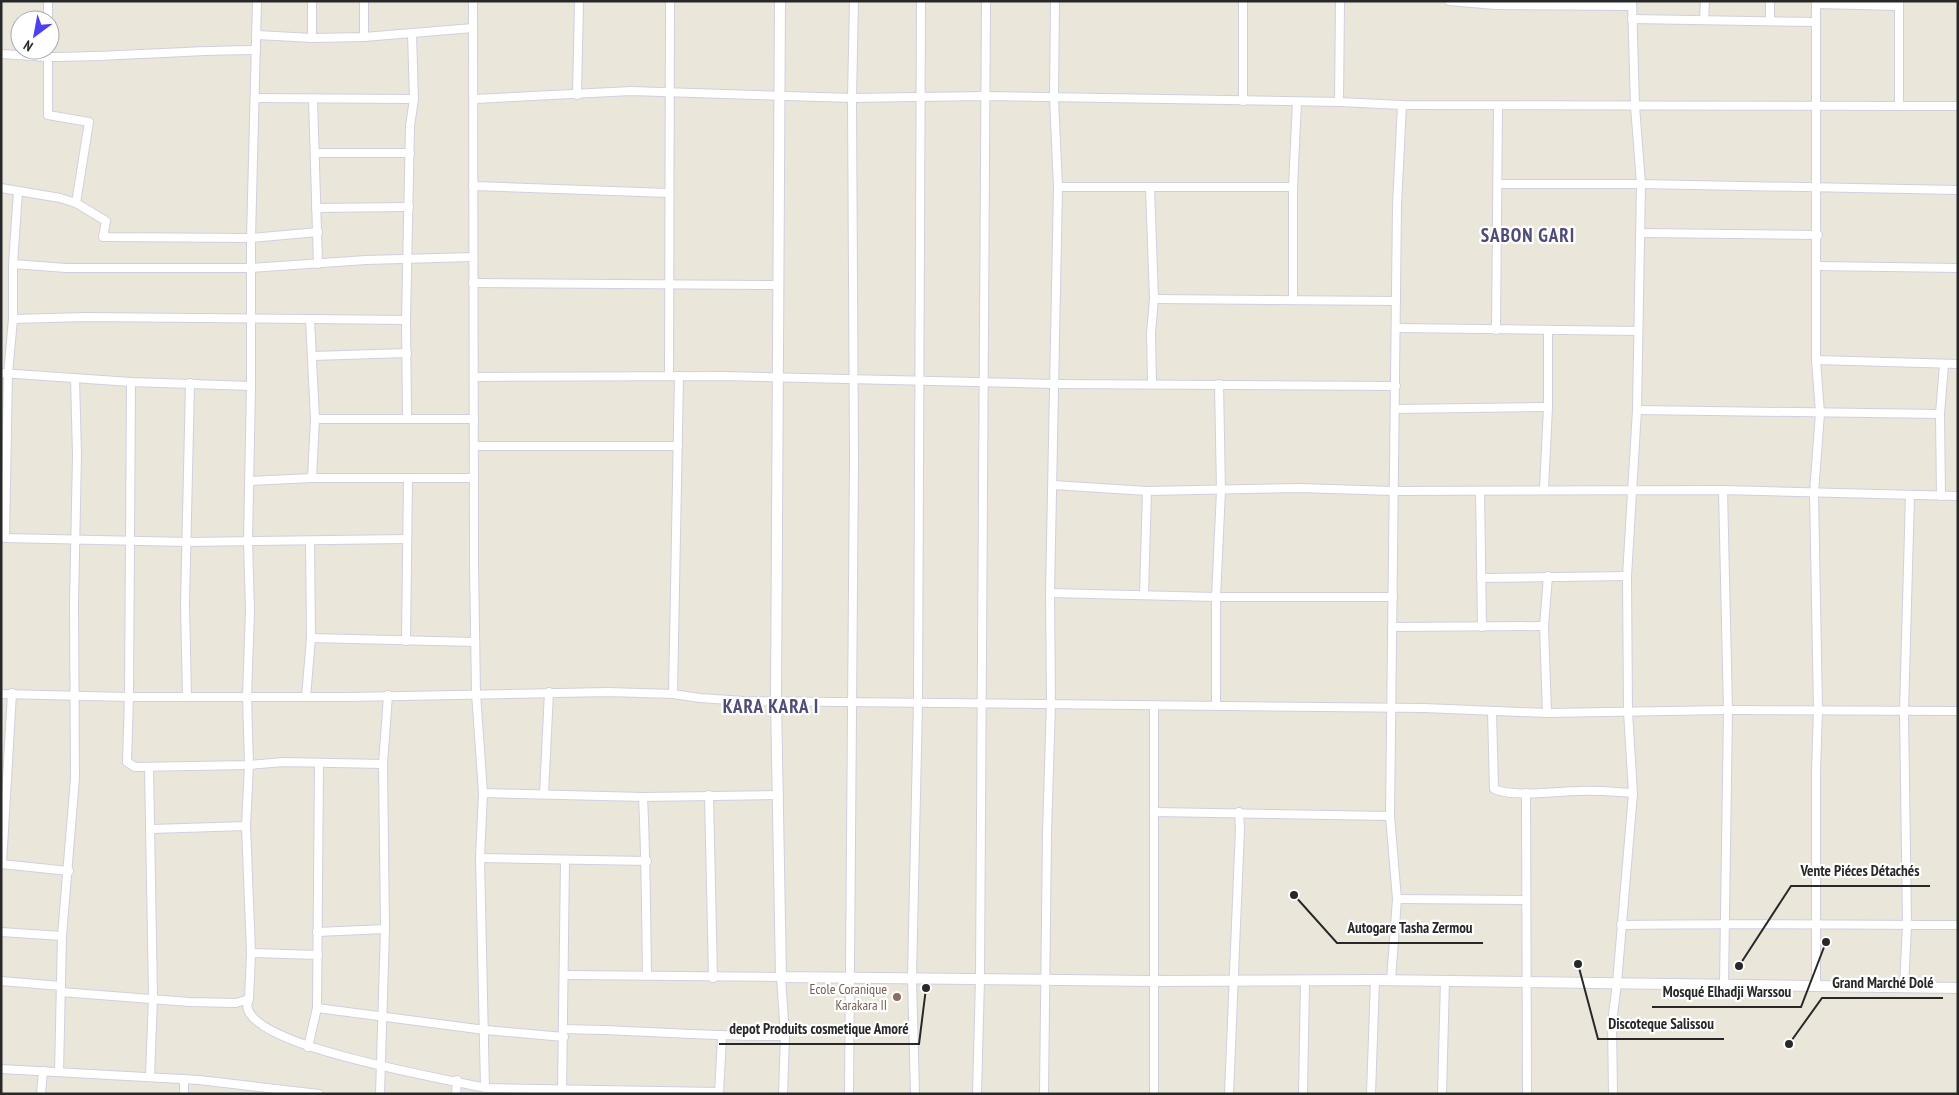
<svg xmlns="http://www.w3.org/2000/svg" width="1959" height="1095" viewBox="0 0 1959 1095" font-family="'PT Sans Narrow',sans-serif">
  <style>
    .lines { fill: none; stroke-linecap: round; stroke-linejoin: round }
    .street-casing { stroke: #d0cfe0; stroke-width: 10 }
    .secondary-casing { stroke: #d0cfe0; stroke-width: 12 }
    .street { stroke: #fff; stroke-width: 8 }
    .secondary { stroke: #fff; stroke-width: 10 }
    .education-dot { fill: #8d6e63; stroke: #fff; stroke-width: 2 }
    .labels { text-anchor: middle; stroke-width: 4.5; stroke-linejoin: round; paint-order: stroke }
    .education-label { font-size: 14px; fill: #785e54; stroke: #fff; text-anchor: end }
    .district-label { font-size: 19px; font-weight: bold; letter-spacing: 1px; fill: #4e4b76; stroke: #fff }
    .leader { fill: none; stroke: #282828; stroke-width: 2 }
    .callout-dot { fill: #282828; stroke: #fff; stroke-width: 2 }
    .callout-label { font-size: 15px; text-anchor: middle; font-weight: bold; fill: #282828; stroke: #fff; stroke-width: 4.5; stroke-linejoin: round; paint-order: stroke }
  </style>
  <rect width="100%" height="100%" fill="#eae7da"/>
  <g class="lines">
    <defs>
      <g id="street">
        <path d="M48,1v19"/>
        <path d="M312,1v37"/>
        <path d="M473,1l1,563 2,129 7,100 -3,65 5,230 234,4"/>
        <path d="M1243,1v100"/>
        <path d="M1449,1l46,4 137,1"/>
        <path d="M1816,1v359l4,53 -6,80 4,217 -2,61v213"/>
        <path d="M1816,4l83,2"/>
        <path d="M1632,19l183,3"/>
        <path d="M1704,20l1,-19"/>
        <path d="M1770,21v-20"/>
        <path d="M257,35l55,3 52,-1 109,-9"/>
        <path d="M364,37v-36"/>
        <path d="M48,50v7c69,0 139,-7 208,-7"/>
        <path d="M1,54l47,3v58l41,7 -13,81"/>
        <path d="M577,95l2,-94"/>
        <path d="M255,98l159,1"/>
        <path d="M313,99l5,165"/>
        <path d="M474,99l157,-8 221,7 133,-2 354,6 63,3 556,1"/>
        <path d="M1339,102l1,-101"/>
        <path d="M1899,106v-105"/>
        <path d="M315,153h95"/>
        <path d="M1498,184h143l317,6"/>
        <path d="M473,186l195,7"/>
        <path d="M1058,187h235"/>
        <path d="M1,188l59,10 16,5 30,18 -3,16 148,1 67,-6"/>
        <path d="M1150,188l4,111 -3,34 1,50"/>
        <path d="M316,208l93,-1"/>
        <path d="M1640,233l178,2"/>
        <path d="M13,264l5,-73"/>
        <path d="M1817,266l141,2"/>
        <path d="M473,283l305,2"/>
        <path d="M1154,299l242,2"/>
        <path d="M1293,299v-112l4,-85"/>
        <path d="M13,319v-55l53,4h184l116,-8 107,-3"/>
        <path d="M310,319l96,1"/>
        <path d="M1396,328l242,3"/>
        <path d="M1496,330l2,-224"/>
        <path d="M313,356l94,-3"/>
        <path d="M1816,360l142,4"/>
        <path d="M1,373l130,9 120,4"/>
        <path d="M669,376l1,-375"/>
        <path d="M474,377l252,-1 328,8 342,2"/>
        <path d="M131,382l-2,315 -2,65 8,5 114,-2 35,-3 99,2"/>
        <path d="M1395,409l153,-2"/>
        <path d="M1637,410l303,4"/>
        <path d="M407,418l-1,-98 4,-194 4,-27 -2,-65"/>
        <path d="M315,419h159"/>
        <path d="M474,446h204"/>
        <path d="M312,478l3,-59 -5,-100 -225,-2 -72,2 -5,55 -3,164 183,4 218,-3"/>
        <path d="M249,481l63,-3h162"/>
        <path d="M1053,485l94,6 152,-3 94,3 330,-1 235,6"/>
        <path d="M1544,489l4,-82v-77"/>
        <path d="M1723,490l5,220 -4,274"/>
        <path d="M1480,491l2,136"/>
        <path d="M1941,496l-1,-82 4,-50"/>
        <path d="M1481,578l146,-2"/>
        <path d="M1050,593l166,4h177"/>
        <path d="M1144,595l3,-104"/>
        <path d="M1392,627l152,-1"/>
        <path d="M311,638l164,4"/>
        <path d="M406,641l2,-162"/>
        <path d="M1,694l128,3h218l261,-5 65,2 27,4 44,3 680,7 123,5 181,-3 230,1"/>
        <path d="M673,694l6,-318"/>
        <path d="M187,696l-2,-92 5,-221"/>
        <path d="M306,697l5,-59 -1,-97"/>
        <path d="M1216,705v-108l5,-106 -2,-107"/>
        <path d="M1154,706v388"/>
        <path d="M1492,711l2,78c21,9 61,2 85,2 18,-1 36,1 54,2"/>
        <path d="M1547,713l-3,-87 4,-50"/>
        <path d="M149,767l4,230 -3,80"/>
        <path d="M483,793l160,4 136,-2"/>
        <path d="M1526,793l1,301"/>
        <path d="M544,794l5,-102"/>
        <path d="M709,795l4,183"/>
        <path d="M643,797c3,60 3,119 4,178"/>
        <path d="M1154,812l236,4"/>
        <path d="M152,829l94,-3"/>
        <path d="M480,858l167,3"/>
        <path d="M1,864l68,7"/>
        <path d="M2,864l10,-171"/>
        <path d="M1397,899l128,1"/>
        <path d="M1621,925c112,-2 225,0 337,0"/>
        <path d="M1,932l61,4"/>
        <path d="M317,932l68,-3"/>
        <path d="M251,953l67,2"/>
        <path d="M565,975l216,2 4,59 -2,58"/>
        <path d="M1391,980l6,-81 -7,-83 7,-611 5,-100"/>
        <path d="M1,981l60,5"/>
        <path d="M1904,987l3,-62 -3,-214 6,-216"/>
        <path d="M61,992l128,10 47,1 13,-4 2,-46 -5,-127 3,-61 -2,-69 3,-86 -2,-69 3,-155v-148l6,-237"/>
        <path d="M249,999c-23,45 206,81 236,89"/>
        <path d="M317,1008l168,22 79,7"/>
        <path d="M564,1029c75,1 147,8 221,7"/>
        <path d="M308,1047l9,-39 2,-245"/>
        <path d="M1,1069l198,11 120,14"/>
        <path d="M59,1072l3,-136 13,-158 -1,-175 3,-148 -2,-77"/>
        <path d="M41,1094l2,-23"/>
        <path d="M184,1094v-15"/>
        <path d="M380,1094l5,-165 -2,-165 5,-69"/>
        <path d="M456,1094l1,-14"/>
        <path d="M562,1094l3,-233"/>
        <path d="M719,1094l3,-57"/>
        <path d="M849,1094l5,-634 -2,-362 2,-97"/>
        <path d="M915,1094l-3,-116 6,-276 3,-701"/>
        <path d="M977,1094l3,-115 6,-978"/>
        <path d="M1044,1094l3,-262 4,-129 -1,-110 8,-406 -4,-89 1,-97"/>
        <path d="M1229,1094l11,-266 -1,-16"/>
        <path d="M1303,1094l2,-113"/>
        <path d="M1371,1094l4,-114"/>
        <path d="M1442,1094l3,-113"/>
        <path d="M1613,1094l-1,-72 5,-39 16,-190 -5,-81 -1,-136 10,-166 4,-226 -6,-78 -3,-105"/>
      </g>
      <path id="secondary" d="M780,1l-4,699 5,277 372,4 222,-1 583,8"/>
    </defs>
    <use href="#street" class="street-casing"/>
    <use href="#secondary" class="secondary-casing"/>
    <use href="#street" class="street"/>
    <use href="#secondary" class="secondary"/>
  </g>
  <circle class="education-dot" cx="897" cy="997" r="5"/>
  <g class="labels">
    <g class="education-label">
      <text x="887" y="994">Ecole Coranique<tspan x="887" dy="16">Karakara II</tspan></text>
    </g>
    <g class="district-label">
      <text x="1528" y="242">SABON GARI</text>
      <text x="771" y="713">KARA KARA I</text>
    </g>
  </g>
  <path class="leader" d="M1739 966L1791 886H1930M1294 895L1337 943H1483M1789 1044L1822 998H1943M1826 942L1801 1007H1652M1578 964L1598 1039H1724M926 988L919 1044H719"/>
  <g class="callout-dot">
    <circle cx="1739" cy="966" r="5"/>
    <circle cx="1294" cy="895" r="5"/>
    <circle cx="1789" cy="1044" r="5"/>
    <circle cx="1826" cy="942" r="5"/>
    <circle cx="1578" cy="964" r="5"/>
    <circle cx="926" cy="988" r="5"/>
  </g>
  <g class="callout-label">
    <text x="1860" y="876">Vente Piéces Détachés</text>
    <text x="1410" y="933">Autogare Tasha Zermou</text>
    <text x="1883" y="988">Grand Marché Dolé</text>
    <text x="1727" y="997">Mosqué Elhadji Warssou</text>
    <text x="1661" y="1029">Discoteque Salissou</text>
    <text x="819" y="1034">depot Produits cosmetique Amoré</text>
  </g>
  <rect width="1959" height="1095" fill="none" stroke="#282828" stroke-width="5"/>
  <g transform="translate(35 35) rotate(212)"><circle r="24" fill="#ffffff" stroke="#a9a9a9"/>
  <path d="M0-4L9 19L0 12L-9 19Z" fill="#4b41f0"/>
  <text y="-8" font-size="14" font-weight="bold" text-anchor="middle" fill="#282828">N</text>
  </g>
</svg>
